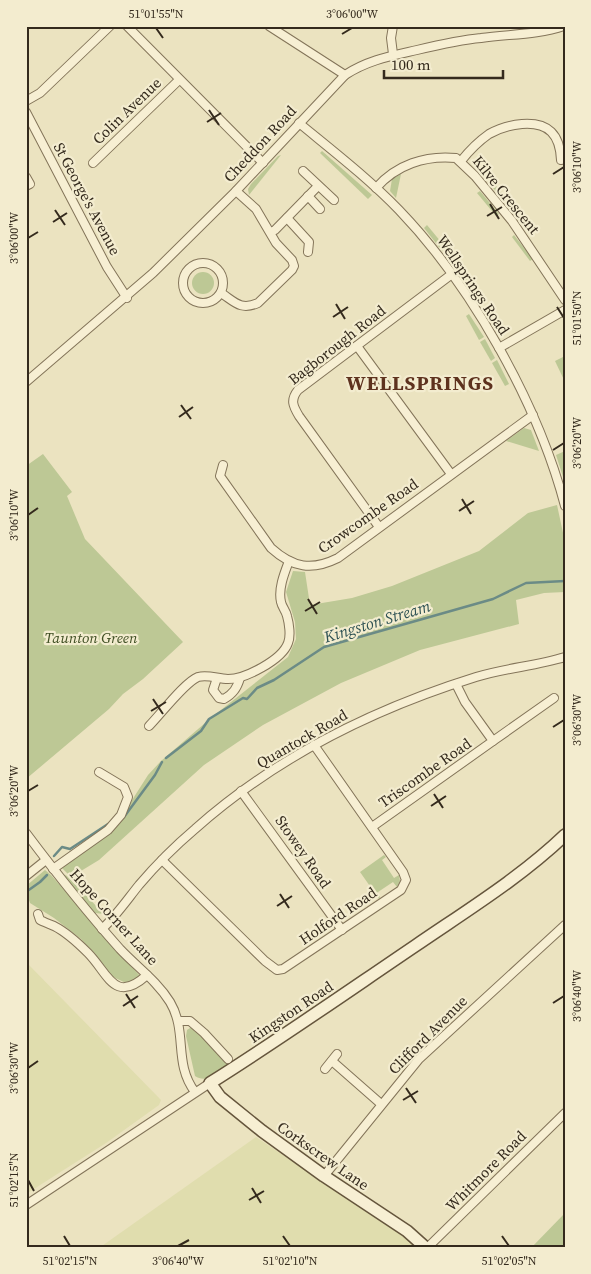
<svg xmlns="http://www.w3.org/2000/svg" width="591" height="1274" viewBox="0 0 591 1274" font-family="'Source Serif 4',serif">
  <style>
    .farmland { fill: #e0ddae }
    .green { fill: #bdc895 }
    .lines { fill: none; stroke-linecap: round; stroke-linejoin: round }
    .stream { stroke: #6b8b86; stroke-width: 2.5 }
    .street-casing { stroke: #837459; stroke-width: 10 }
    .secondary-casing { stroke: #65553c; stroke-width: 14 }
    .street { stroke: #f7efd3; stroke-width: 8 }
    .secondary { stroke: #f7efd3; stroke-width: 11 }
    .ticks { fill: none; stroke: #342a1d; stroke-width: 2 }
    .labels { text-anchor: middle; stroke-width: 4.5; stroke-linejoin: round; paint-order: stroke }
    .street-label { font-size: 15px; fill: #342a1d; stroke: #f3eccf }
    .park-label { font-size: 15px; font-style: italic; fill: #404f24; stroke: #f3eccf }
    .water-label { font-size: 16px; font-style: italic; fill: #2d5153; stroke: #f3eccf }
    .district-label { font-size: 20px; font-weight: bold; letter-spacing: 1px; fill: #5e321e; stroke: #f3eccf }
    .neatline { fill: none; stroke: #342a1d; stroke-width: 2 }
    .ticks-label { font-size: 12px; text-anchor: middle; fill: #342a1d }
  </style>
  <rect width="100%" height="100%" fill="#ebe3c0"/>
  <g class="farmland">
    <path d="M26,962l135,138 -2,5 -53,38 -80,51z"/>
    <path d="M256,1137l109,73 45,31 7,7h-318z"/>
  </g>
  <g class="green">
    <path d="M322,151l50,44 -4,4 -48,-46z"/>
    <path d="M281,155l-32,40 -1,-6 3,-5 27,-28z"/>
    <path d="M401,174l-5,24 -6,-7 2,-12z"/>
    <path d="M492,181l20,24 -3,2 -20,-24z"/>
    <path d="M480,191l19,23 -3,2 -19,-23z"/>
    <path d="M427,225l19,23 -4,3 -18,-23z"/>
    <path d="M514,235l19,24 -3,2 -18,-24z"/>
    <path d="M448,250l15,20 -4,3 -15,-20z"/>
    <circle cx="203" cy="283" r="11"/>
    <path d="M464,273l16,23 -4,3 -15,-24z"/>
    <path d="M469,314l15,23 -5,3 -13,-24z"/>
    <path d="M485,339l10,19 -4,3 -11,-19z"/>
    <path d="M565,356v26l-10,-21z"/>
    <path d="M497,360l12,24 -4,2 -13,-23z"/>
    <path d="M524,428l7,2 8,21 -33,-10z"/>
    <path d="M565,451v32l-9,-28z"/>
    <path d="M43,454l29,38 -5,4 18,43 98,103 -40,37 -20,15 -14,15 -83,70v-313z"/>
    <path d="M557,505l8,37v50l-21,1 -28,7 3,24 -99,26 -79,33 -78,42 -59,40 -105,95 -28,17 -11,-11 31,-19 22,-17 35,-55 13,-14 51,-44 76,-60 8,-18 -1,-17 -9,-30 7,-21 12,1 5,33 42,-7 40,-12 87,-35 49,-38z"/>
    <path d="M384,855l2,2 -4,3 12,18 5,-3 1,6 -3,6 -4,-5 -15,10 2,5 -1,2 -19,-27z"/>
    <path d="M45,870l6,5 89,101 -7,5 -7,2 -15,-7 -30,-37 -27,-21 -24,-15 -2,-6 -2,1v-12z"/>
    <path d="M61,873l6,3 37,38 -9,-1z"/>
    <path d="M190,1028h4l5,4 30,33c-10,7 -22,19 -34,11l-9,-40 1,-6z"/>
    <path d="M565,1213v35h-34z"/>
  </g>
  <g class="lines">
    <g class="stream">
      <path d="M166,758l35,-27 8,-12 34,-21 4,1 10,-11 17,-8 50,-33 169,-48 33,-16 39,-2"/>
      <path d="M124,817l31,-42 7,-13"/>
      <path d="M54,856l8,-9 8,2 38,-25"/>
      <path d="M26,892l14,-10 7,-7"/>
    </g>
    <defs>
      <g id="street">
        <path d="M127,26l136,137"/>
        <path d="M269,26l76,49"/>
        <path d="M393,26l-2,12 2,16"/>
        <path d="M26,101l14,-8 70,-67"/>
        <path d="M26,112l81,155 20,31"/>
        <path d="M299,123c34,28 69,55 100,87 73,76 139,194 166,296"/>
        <path d="M461,161c8,-10 18,-20 28,-27 11,-6 21,-9 33,-10 27,-2 38,11 39,36"/>
        <path d="M93,163l86,-83"/>
        <path d="M303,171l31,29"/>
        <path d="M26,177l4,7 -4,2"/>
        <path d="M376,188c20,-23 49,-33 80,-30l19,18 37,45 53,79"/>
        <path d="M308,196l12,13"/>
        <path d="M287,218l22,24 -1,10"/>
        <path d="M271,232l4,-2 43,-44"/>
        <circle cx="203" cy="283" r="20"/>
        <path d="M221,293c13,8 19,18 37,10l34,-33 2,-4 -2,-6 -16,-17 -20,-34 -20,-18"/>
        <path d="M357,346l94,128"/>
        <path d="M499,348l66,-38"/>
        <path d="M26,382l127,-109 83,-82 109,-116c23,-15 46,-19 72,-25 21,-5 42,-10 64,-12 28,-4 56,-3 83,-12"/>
        <path d="M223,465l-3,11 51,72c22,20 41,23 67,10l195,-143"/>
        <path d="M379,527l-80,-111c-6,-10 -9,-16 -1,-26l154,-116"/>
        <path d="M217,678l-4,12 6,8 5,1c9,-5 13,-11 16,-21"/>
        <path d="M149,726c11,-11 36,-44 49,-49 10,-3 20,2 30,2 17,0 54,-19 60,-36 3,-7 1,-20 -1,-27 -1,-5 -5,-9 -6,-14 -3,-13 3,-28 8,-41"/>
        <path d="M493,741l61,-43"/>
        <path d="M241,791l101,139"/>
        <path d="M372,827l121,-86 -28,-39 -9,-18"/>
        <path d="M26,833c30,40 61,79 94,116 17,18 37,32 50,53 18,30 3,61 25,90"/>
        <path d="M162,860l103,101 12,9 6,-1 118,-79 5,-10 -3,-8 -89,-127"/>
        <path d="M53,869l55,-39 13,-15 7,-18 -4,-10 -25,-15"/>
        <path d="M26,876l20,-16"/>
        <path d="M38,914l2,6c4,2 9,4 14,6 12,6 24,17 34,27 20,20 26,52 59,22"/>
        <path d="M102,929c14,-13 25,-29 37,-44 17,-20 36,-39 56,-56 81,-72 178,-120 281,-152 29,-9 60,-11 89,-20"/>
        <path d="M179,1021h11l14,12 24,26"/>
        <path d="M332,1061l49,43"/>
        <path d="M325,1069l12,-15"/>
        <path d="M324,1176l95,-117 146,-134"/>
        <path d="M26,1205l184,-122"/>
        <path d="M427,1248l138,-135"/>
      </g>
      <path id="secondary" d="M426,1248l-19,-17 -83,-55 -62,-45 -42,-34 -10,-14c70,-44 137,-91 205,-137 51,-35 105,-68 150,-111"/>
    </defs>
    <use href="#street" class="street-casing"/>
    <use href="#secondary" class="secondary-casing"/>
    <use href="#street" class="street"/>
    <use href="#secondary" class="secondary"/>
  </g>
  <path class="ticks" d="M156,28l7,10M342,34l10,-6M209,110l10,15M207,122l14,-9M553,174l11,-7M490,204l9,15M55,210l10,15M487,216l15,-9M53,222l14,-9M28,238l10,-6M336,304l9,15M557,307l7,11M333,317l15,-10M181,405l10,14M179,417l14,-10M553,450l11,-7M462,499l9,15M459,511l15,-10M28,515l10,-7M308,599l9,15M305,611l15,-9M153,699l10,15M151,711l15,-9M553,727l11,-7M28,791l10,-6M434,794l9,14M431,806l15,-10M280,894l9,14M277,906l15,-10M126,994l9,14M553,1003l11,-7M123,1006l15,-10M28,1068l10,-7M406,1088l10,15M403,1100l15,-9M28,1180l6,11M252,1188l9,15M249,1200l15,-9M64,1236l6,10M283,1236l7,10M502,1236l7,10M178,1246l11,-6"/>
  <g class="labels">
    <g class="street-label">
      <text transform="translate(127 111) rotate(-44)" y="5">Colin Avenue</text>
      <text transform="translate(260 144) rotate(-47)" y="5">Cheddon Road</text>
      <text transform="translate(506 195) rotate(51)" y="5">Kilve Crescent</text>
      <text transform="translate(87 199) rotate(62)" y="5">St George's Avenue</text>
      <text transform="translate(473 285) rotate(56)" y="5">Wellsprings Road</text>
      <text transform="translate(337 345) rotate(-38)" y="5">Bagborough Road</text>
      <text transform="translate(368 516) rotate(-35)" y="5">Crowcombe Road</text>
      <text transform="translate(302 739) rotate(-30)" y="5">Quantock Road</text>
      <text transform="translate(425 773) rotate(-35)" y="5">Triscombe Road</text>
      <text transform="translate(303 852) rotate(55)" y="5">Stowey Road</text>
      <text transform="translate(338 916) rotate(-34)" y="5">Holford Road</text>
      <text transform="translate(114 917) rotate(48)" y="5">Hope Corner Lane</text>
      <text transform="translate(291 1012) rotate(-34)" y="5">Kingston Road</text>
      <text transform="translate(428 1035) rotate(-45)" y="5">Clifford Avenue</text>
      <text transform="translate(323 1156) rotate(35)" y="5">Corkscrew Lane</text>
      <text transform="translate(486 1171) rotate(-45)" y="5">Whitmore Road</text>
    </g>
    <g class="park-label">
      <text x="91" y="643">Taunton Green</text>
    </g>
    <g class="water-label">
      <text transform="translate(377 621) rotate(-17)" y="6">Kingston Stream</text>
    </g>
    <g class="district-label">
      <text x="420" y="390">WELLSPRINGS</text>
    </g>
  </g>
  <rect width="591" height="1274" fill="none" stroke="#f3eccf" stroke-width="55"/>
  <path d="M384 70v8h119v-8" fill="none" stroke="#342a1d" stroke-width="2.5"/>
  <text x="391" y="70" font-size="15" fill="#342a1d" stroke="#f3eccf" stroke-width="4" paint-order="stroke">100 m</text>
  <rect x="28" y="28" width="536" height="1218" class="neatline"/>
  <g class="ticks-label">
    <text x="156" y="18">51°01'55"N</text>
    <text x="352" y="18">3°06'00"W</text>
    <text transform="translate(577 167) rotate(-90)" y="4">3°06'10"W</text>
    <text transform="translate(14 238) rotate(-90)" y="4">3°06'00"W</text>
    <text transform="translate(577 318) rotate(-90)" y="4">51°01'50"N</text>
    <text transform="translate(577 443) rotate(-90)" y="4">3°06'20"W</text>
    <text transform="translate(14 515) rotate(-90)" y="4">3°06'10"W</text>
    <text transform="translate(577 720) rotate(-90)" y="4">3°06'30"W</text>
    <text transform="translate(14 791) rotate(-90)" y="4">3°06'20"W</text>
    <text transform="translate(577 996) rotate(-90)" y="4">3°06'40"W</text>
    <text transform="translate(14 1068) rotate(-90)" y="4">3°06'30"W</text>
    <text transform="translate(14 1180) rotate(-90)" y="4">51°02'15"N</text>
    <text x="70" y="1265">51°02'15"N</text>
    <text x="178" y="1265">3°06'40"W</text>
    <text x="290" y="1265">51°02'10"N</text>
    <text x="509" y="1265">51°02'05"N</text>
  </g>
</svg>
